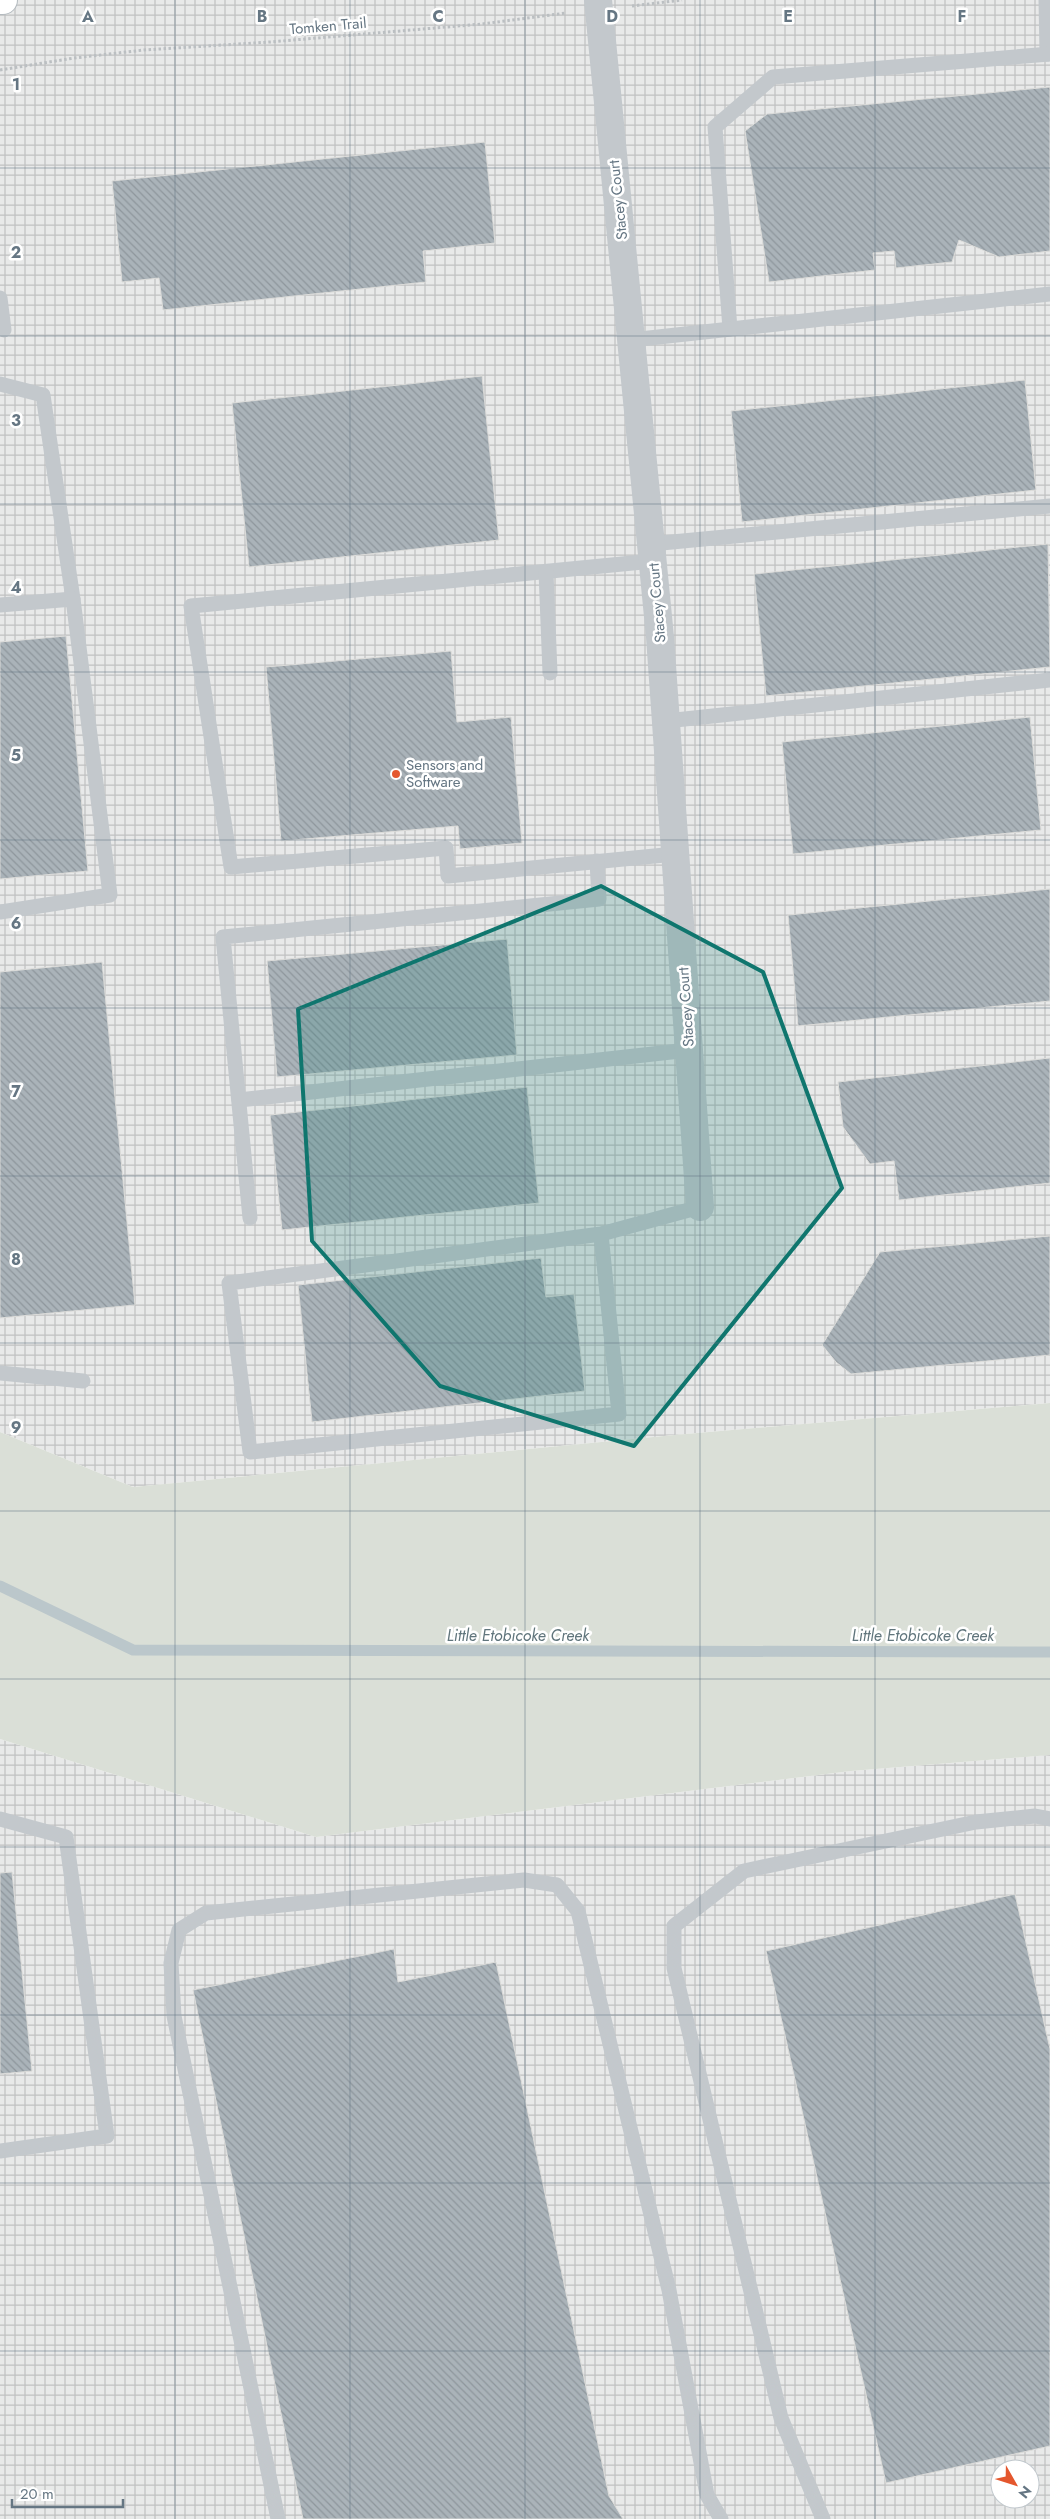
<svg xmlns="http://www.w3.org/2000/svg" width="1050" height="2519" viewBox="0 0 1050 2519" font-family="Jost,sans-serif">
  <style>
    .industrial { fill: url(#industrial-grid); fill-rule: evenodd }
    .green { fill: #dadfd7 }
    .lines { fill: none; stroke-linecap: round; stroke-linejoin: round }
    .stream { stroke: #bbc7cb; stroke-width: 11 }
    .building { fill: url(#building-back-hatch); stroke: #dcdcda }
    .secondary-casing { stroke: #b3babf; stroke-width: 30 }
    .path { stroke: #bbbfc2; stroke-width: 3; stroke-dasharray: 2.5 2.5; stroke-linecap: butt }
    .lane { stroke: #c3c8cc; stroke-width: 15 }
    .street { stroke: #c3c8cc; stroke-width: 28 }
    .secondary { stroke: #fff; stroke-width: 28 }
    .marked { fill: #0f766e; fill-opacity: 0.2; stroke: #0f766e; stroke-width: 4; stroke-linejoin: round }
    .grid { fill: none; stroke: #657683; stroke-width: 1; stroke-opacity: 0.55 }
    .poi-dot { fill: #e4572e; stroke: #fff; stroke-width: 2 }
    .labels { text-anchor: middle; stroke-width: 5; stroke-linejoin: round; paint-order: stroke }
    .street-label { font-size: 15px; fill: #657683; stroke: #fff }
    .poi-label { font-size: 15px; fill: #657683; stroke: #fff; text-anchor: start }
    .water-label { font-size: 16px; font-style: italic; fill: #60757c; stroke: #fff }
    .grid-label { font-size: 16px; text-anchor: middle; font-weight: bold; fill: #657683; stroke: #fff; stroke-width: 5; stroke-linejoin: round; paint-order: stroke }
  </style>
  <defs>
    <pattern id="industrial-grid" width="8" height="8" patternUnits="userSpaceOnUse" patternTransform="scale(1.25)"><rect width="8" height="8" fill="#e8e9e9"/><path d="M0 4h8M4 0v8" fill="none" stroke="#c0c1c2"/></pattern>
    <pattern id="building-back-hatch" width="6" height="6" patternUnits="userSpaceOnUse" patternTransform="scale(1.25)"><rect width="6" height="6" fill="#aab3b9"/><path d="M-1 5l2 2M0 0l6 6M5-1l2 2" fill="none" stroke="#8e969c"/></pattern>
  </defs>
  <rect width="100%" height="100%" fill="#fafaf8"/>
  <g class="industrial">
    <path d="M0,0h1050v1403l-376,32 -541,52 -133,-55z"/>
    <path d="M0,1739l316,98 535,-66 199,-16v764h-1050zM1000,2469h30v30h-30z"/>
  </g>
  <path class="green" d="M1050,1403v352l-199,16 -535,66 -316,-98v-307l133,55 541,-52z"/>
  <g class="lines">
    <path class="stream" d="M0,1586l133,64 917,2"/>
  </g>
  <g class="building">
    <path d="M1050,87v164l-51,6 -40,-17 -7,22 -56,6 -2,-17 -21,2 2,17 -106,12 -24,-151 22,-17z"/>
    <path d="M485,142l10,101 -72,8 3,31 -263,28 -4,-32 -37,4 -10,-101z"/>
    <path d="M482,376l17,164 -250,27 -17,-164z"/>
    <path d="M1025,380l11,110 -294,32 -11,-111z"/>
    <path d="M1048,544l2,123 -284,29 -12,-122z"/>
    <path d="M66,636l22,235 -88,8v-237z"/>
    <path d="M451,651l6,71 54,-5 11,126 -62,6 -2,-23 -177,15 -15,-174z"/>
    <path d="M1030,717l11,113 -248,24 -11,-112z"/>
    <path d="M1050,889v112l-252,25 -10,-111z"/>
    <path d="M507,939l10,116 -240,22 -10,-116z"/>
    <path d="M102,962l33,343 -135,13v-346z"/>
    <path d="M1050,1058v125l-151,17 -5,-39 -24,3 -27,-37 -5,-45z"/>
    <path d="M527,1087l12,116 -257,27 -12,-115z"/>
    <path d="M1050,1236v119l-199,19 -15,-12 -14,-17 58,-93z"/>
    <path d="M541,1258l5,39 28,-3 11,97 -273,31 -14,-137z"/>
    <path d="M12,1872l20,199 -32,3v-201z"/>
    <path d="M1015,1894l35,155v397l-164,37 -120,-532z"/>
    <path d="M394,1949l4,33 98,-20 113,534 14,23h-320l-110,-529z"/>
  </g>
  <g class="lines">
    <defs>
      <path id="secondary" d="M0,0h3"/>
    </defs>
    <use href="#secondary" class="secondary-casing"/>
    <g class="path">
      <path d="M632,6l50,-6"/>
      <path d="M0,70l74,-12 70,-8 126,-8 212,-18 84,-11"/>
    </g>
    <g class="lane">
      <path d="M1046,0l1,54"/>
      <path d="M0,298l4,32"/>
      <path d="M730,329l-15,-202 58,-50 277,-23"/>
      <path d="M631,340l419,-46"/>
      <path d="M0,384l43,11 30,204"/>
      <path d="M651,544l399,-38"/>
      <path d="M653,561l-462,45 40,261 215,-19 2,28 227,-22"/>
      <path d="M546,572l4,101"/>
      <path d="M0,605l73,-6 37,296 -110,17"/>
      <path d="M666,721l384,-41"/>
      <path d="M239,1100l450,-50"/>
      <path d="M250,1218l-27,-281 376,-38 -2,-38"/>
      <path d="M601,1234l18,180 -369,38 -21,-169 372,-49 99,-27"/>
      <path d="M0,1373l83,8"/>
      <path d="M0,1819l66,18 41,299 -107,15"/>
      <path d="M278,2519l-104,-503 -3,-53 8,-33 27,-17 318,-33 33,5 21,26 91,379 38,205 14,24"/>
      <path d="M823,2519l-42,-101 -107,-450v-42l70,-55 232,-49 59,-6 15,3"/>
    </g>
    <path class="street" d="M598,0l62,637 40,570"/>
    <use href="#secondary" class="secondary"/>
  </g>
  <path class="marked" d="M601,886l162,86 79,216 -208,258 -194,-60 -128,-145 -14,-232z"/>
  <path class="grid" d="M175,0v2519M350,0v2519M525,0v2519M700,0v2519M875,0v2519M0,168h1050M0,336h1050M0,504h1050M0,672h1050M0,840h1050M0,1008h1050M0,1176h1050M0,1343h1050M0,1511h1050M0,1679h1050M0,1847h1050M0,2015h1050M0,2183h1050M0,2351h1050"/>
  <circle class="poi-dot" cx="396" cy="774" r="5"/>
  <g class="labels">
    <g class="street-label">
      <text transform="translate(328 26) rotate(-5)" y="5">Tomken Trail</text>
      <text transform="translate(618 200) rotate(-96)" y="5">Stacey Court</text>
      <text transform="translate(657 603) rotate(-95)" y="5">Stacey Court</text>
      <text transform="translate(686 1007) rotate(-94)" y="5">Stacey Court</text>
    </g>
    <g class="poi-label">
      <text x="406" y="770">Sensors and<tspan x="406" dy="17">Software</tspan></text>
    </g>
    <g class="water-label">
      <text x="518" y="1641">Little Etobicoke Creek</text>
      <text x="923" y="1641">Little Etobicoke Creek</text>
    </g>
  </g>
  <g class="grid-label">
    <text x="88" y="22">A</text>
    <text x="262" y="22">B</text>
    <text x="438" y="22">C</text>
    <text x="612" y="22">D</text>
    <text x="788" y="22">E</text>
    <text x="962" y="22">F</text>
    <text x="16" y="90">1</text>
    <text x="16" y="258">2</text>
    <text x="16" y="426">3</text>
    <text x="16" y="593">4</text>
    <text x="16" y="761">5</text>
    <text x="16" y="929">6</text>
    <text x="16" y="1097">7</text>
    <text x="16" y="1265">8</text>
    <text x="16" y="1433">9</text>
  </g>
  <g transform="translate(1015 2484) rotate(129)"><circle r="24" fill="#ffffff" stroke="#c1c8cd"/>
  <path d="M0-4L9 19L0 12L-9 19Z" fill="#e4572e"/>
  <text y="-8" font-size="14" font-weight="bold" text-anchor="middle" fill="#657683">N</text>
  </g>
  <path d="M12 2499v8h111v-8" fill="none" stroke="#657683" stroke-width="2.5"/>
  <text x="20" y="2499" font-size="15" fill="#657683" stroke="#ffffff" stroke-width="4" paint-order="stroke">20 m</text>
</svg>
